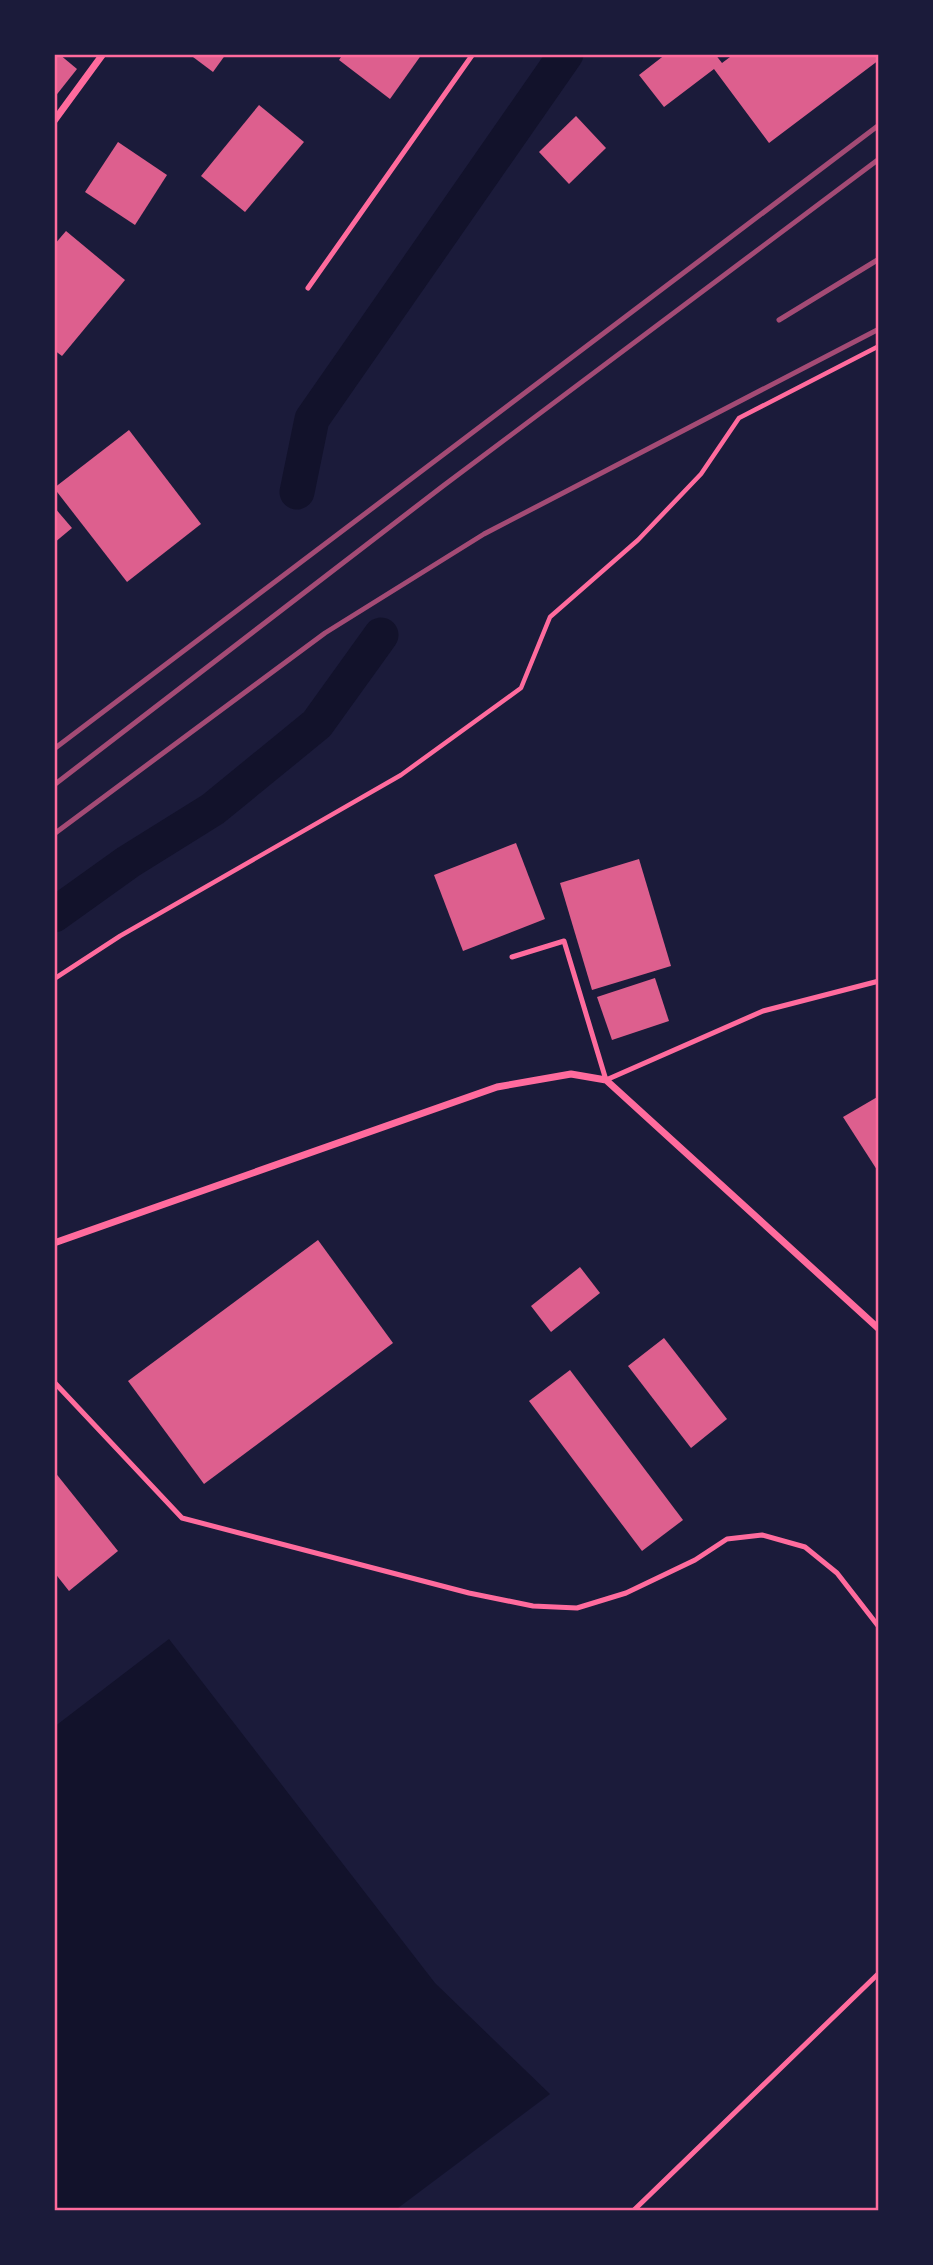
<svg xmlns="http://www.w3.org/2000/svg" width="933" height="2265" viewBox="0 0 933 2265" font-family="'IBM Plex Sans',sans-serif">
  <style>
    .water { fill: #12122b }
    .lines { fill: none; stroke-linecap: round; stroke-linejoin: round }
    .canal { stroke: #12122b; stroke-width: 35 }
    .building { fill: #dd5f8e }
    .path { stroke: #ff6b9d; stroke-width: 4.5 }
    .service { stroke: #ff6b9d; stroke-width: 5 }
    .minor { stroke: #ff6b9d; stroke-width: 7 }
    .rail { stroke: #a44b75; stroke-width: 5 }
    .neatline { fill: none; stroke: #ff6b9d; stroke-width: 2.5 }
  </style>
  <rect width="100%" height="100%" fill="#1b1b3a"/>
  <path class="water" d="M169,1639l266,344 115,111 -156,117h-340v-484z"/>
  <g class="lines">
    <g class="canal">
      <path d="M297,492l15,-73 254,-365"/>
      <path d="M54,915l74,-53 85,-53 104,-85 64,-89"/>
    </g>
  </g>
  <g class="building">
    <path d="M54,54h5l18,15 -23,29z"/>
    <path d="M189,54h37l-13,18z"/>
    <path d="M343,54h79l-32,45 -51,-39z"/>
    <path d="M666,54h49l7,9 12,-9h145v6l-110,83 -55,-74 -50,38 -25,-32z"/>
    <path d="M259,105l45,37 -59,70 -44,-36z"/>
    <path d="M576,116l30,32 -37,36 -30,-32z"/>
    <path d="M118,142l49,33 -32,50 -50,-33z"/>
    <path d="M66,231l59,49 -63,76 -8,-6v-105z"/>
    <path d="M129,430l72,94 -74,58 -73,-94z"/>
    <path d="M54,507l18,21 -18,15z"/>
    <path d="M516,843l29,76 -82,32 -29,-76z"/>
    <path d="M639,859l32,107 -79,24 -32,-107z"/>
    <path d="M655,978l14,43 -57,19 -15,-43z"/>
    <path d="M879,1096v77l-36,-56z"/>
    <path d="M318,1240l75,103 -189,141 -76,-103z"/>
    <path d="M580,1267l20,26 -49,39 -20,-26z"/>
    <path d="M664,1338l63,81 -36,29 -63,-82z"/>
    <path d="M570,1370l113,150 -41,31 -113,-150z"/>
    <path d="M54,1471l64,80 -49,40 -15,-19z"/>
  </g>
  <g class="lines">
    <path class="path" d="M54,979l66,-43 281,-161 120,-87 29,-71 88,-77 63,-66 38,-56 140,-72"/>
    <g class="service">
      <path d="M308,288l165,-234"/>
      <path d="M512,957l52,-16 42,139 157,-69 116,-30"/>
      <path d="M54,1382l128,136 287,75 64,13 44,2 49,-15 69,-33 32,-21 35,-4 43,12 32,26 42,54"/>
      <path d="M633,2211l246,-238"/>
    </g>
    <g class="minor">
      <path d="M54,121l49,-67"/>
      <path d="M54,1243l443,-156 74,-13 35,6 273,249"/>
    </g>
    <g class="rail">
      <path d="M779,320l100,-61"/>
      <path d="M54,749l825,-624"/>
      <path d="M54,785l389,-299 436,-327"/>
      <path d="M54,834l271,-201 159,-99 395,-205"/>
    </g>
  </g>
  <rect width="933" height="2265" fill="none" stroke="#1b1b3a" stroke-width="112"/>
  <rect x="56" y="56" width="821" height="2153" class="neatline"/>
</svg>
